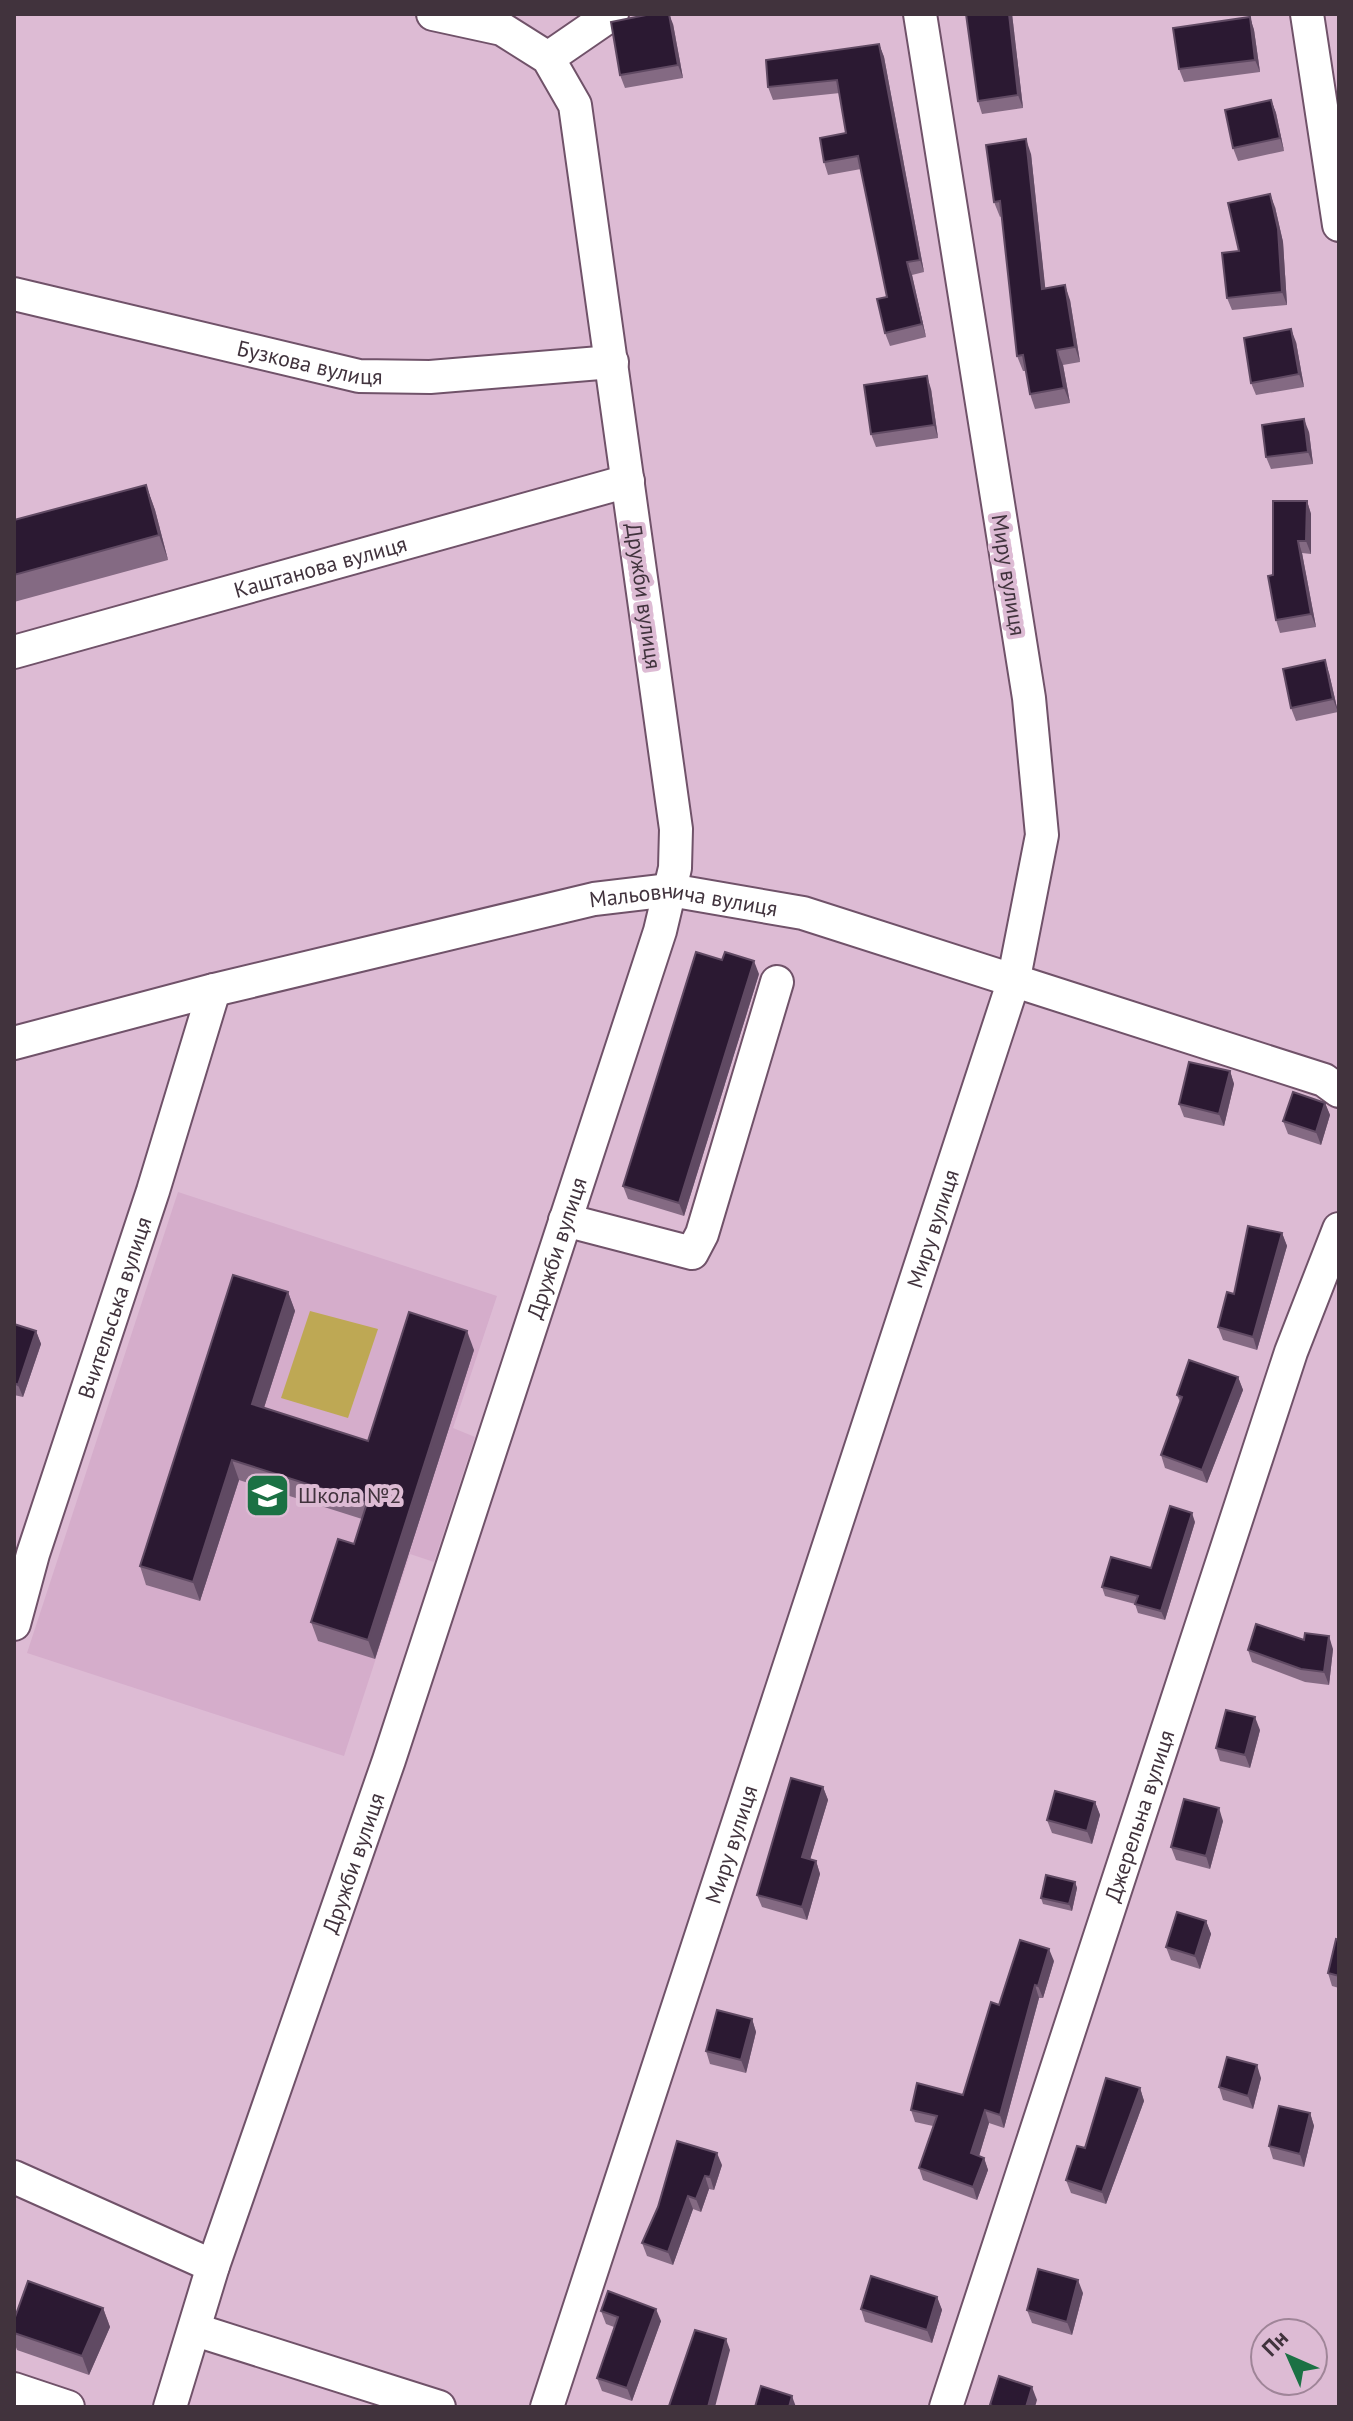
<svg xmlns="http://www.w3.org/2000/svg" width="1353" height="2421" viewBox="0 0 1353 2421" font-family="'PT Sans',sans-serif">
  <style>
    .built { fill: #d5adcb }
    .green { fill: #bea854 }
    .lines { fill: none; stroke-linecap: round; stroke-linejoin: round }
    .minor-casing { stroke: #705269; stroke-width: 36 }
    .minor { stroke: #fff; stroke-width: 32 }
    .wall { fill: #846a83 }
    .shaded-wall { fill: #604a63 }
    .building { fill: #2b1932; stroke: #604a63; stroke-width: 2 }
    .labels { text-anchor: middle; stroke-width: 8; stroke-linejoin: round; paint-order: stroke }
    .street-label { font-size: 22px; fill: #41333d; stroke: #ddbbd4 }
    .poi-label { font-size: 22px; fill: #41333d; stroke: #ddbbd4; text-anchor: start }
  </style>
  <rect width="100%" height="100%" fill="#ddbbd4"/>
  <path class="built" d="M178,1192l319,104 -44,132 22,9 -41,125 -24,-8 -66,202 -317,-103z"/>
  <path class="green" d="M310,1311l68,18 -30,89 -67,-20z"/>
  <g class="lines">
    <defs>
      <g id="minor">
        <path d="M1307,14l32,211"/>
        <path d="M548,58l64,-44"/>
        <path id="s1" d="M14,294l345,82 71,1 182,-15"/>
        <path id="s2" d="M14,652l614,-171"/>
        <path id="s3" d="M14,1043l200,-53 380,-91 76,-9 133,23 521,167 15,11"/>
        <path d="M565,1220l127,33 10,-19 75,-252"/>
        <path id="s4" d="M14,1624l19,-70 120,-363 61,-201"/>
        <path d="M14,2177l199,89"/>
        <path d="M196,2330l243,77"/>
        <path d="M14,2389l54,18"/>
        <path id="s5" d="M170,2407l43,-141 176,-506 271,-829 15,-63 1,-39 -101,-724 -27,-47 -46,-29 -69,-15"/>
        <path id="s6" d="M547,2407l466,-1424 29,-148 -13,-137 -109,-684"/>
        <path id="s7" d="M946,2407l345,-1055 48,-123"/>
      </g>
    </defs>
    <use href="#minor" class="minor-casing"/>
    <use href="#minor" class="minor"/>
  </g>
  <g class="wall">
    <path d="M966,14h46l11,94 -41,6 -4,-13z"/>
    <path d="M1250,17l4,13 6,42 -76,10 -5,-13z"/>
    <path d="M673,24l10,54 -58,10 -5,-13z"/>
    <path d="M879,44l5,13 40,215 -12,3 14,62 -36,9 -5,-13 2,-36 -26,-128 -33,6 -4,-13 22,-29 -6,-40 -67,7 -5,-13z"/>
    <path d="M1271,100l5,13 8,38 -46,10 -5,-13z"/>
    <path d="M1031,154l14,134 25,12 10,62 -17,3 7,38 -35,6 -5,-15 -4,-23h-3l-6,-15 -15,-140 -2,1 -6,-15z"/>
    <path d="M1275,207l8,35 4,63 -55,5 -5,-12 12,-47z"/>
    <path d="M1296,342l8,45 -48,8 -5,-12z"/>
    <path d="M931,389l7,49 -62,9 -5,-13z"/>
    <path d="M1309,432l4,32 -42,5 -5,-12z"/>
    <path d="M146,485l9,25 13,50 -154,42v-82z"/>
    <path d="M1307,501l4,13v40l-9,-1 14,74 -36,6 -4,-13 -3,-45z"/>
    <path d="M1329,673l9,39 -42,9 -5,-13z"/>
    <path d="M759,974l-75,242 -56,-17 -5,-13z"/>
    <path d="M1230,1071l4,13 -10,42 -40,-9 -5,-13z"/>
    <path d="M1325,1103l5,12 -9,30 -33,-11 -5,-13z"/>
    <path d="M1282,1233l5,13 -30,104 -34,-10 -5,-13 16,-33z"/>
    <path d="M288,1292l7,19 -31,97 104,33 106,-91 -99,309 -57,-18 -7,-19 43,-78 8,-25 -123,-39 -39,121 -54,-16 -6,-19z"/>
    <path d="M14,1324l22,7 5,13 -18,53 -9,-2z"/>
    <path d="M1238,1377l5,13 -36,93 -42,-15 -4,-13 19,-53 -3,-7z"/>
    <path d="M1195,1522l-30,98 -27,-7 -3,-9 -30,-8 -3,-9 49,-19z"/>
    <path d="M1304,1640l29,9 -4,36 -24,-3 -53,-20 -4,-12z"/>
    <path d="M1260,1730l-10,38 -30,-7 -4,-13z"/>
    <path d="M823,1787l5,13 -18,59 6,2 4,13 -13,46 -45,-13 -5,-12z"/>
    <path d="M1095,1802l5,13 -8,29 -40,-11 -5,-13z"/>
    <path d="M1223,1821l-13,48 -34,-9 -5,-13z"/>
    <path d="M1075,1882l2,6 -5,23 -29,-7 -2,-6z"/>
    <path d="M1206,1921l5,13 -11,35 -29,-9 -5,-13z"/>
    <path d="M1339,1940v48l-7,-2 -4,-13z"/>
    <path d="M1054,1961l-11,37h-4l-35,130 -15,-5 -10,33 5,2 4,12 -11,30 -54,-20 -4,-12 14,-42 -18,-4 -4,-12 52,-15 36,-90z"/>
    <path d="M752,2019l4,13 -10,41 -36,-9 -4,-13z"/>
    <path d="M1261,2078l-8,31 -30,-9 -4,-13z"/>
    <path d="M1140,2088l4,13 -38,103 -35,-11 -5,-13 19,-32z"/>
    <path d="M1310,2113l4,13 -10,41 -31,-8 -4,-13z"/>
    <path d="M722,2165l-8,25 -5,-1 -8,23 -8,-3 -20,56 -26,-9 -5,-13 16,-36z"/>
    <path d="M1083,2293l-11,42 -40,-12 -5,-13z"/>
    <path d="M937,2297l5,13 -10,33 -67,-21 -4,-13z"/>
    <path d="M103,2308l7,19 -21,48 -72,-25 -3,-8v-22z"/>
    <path d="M601,2311l60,10 -29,80 -30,-10 -5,-13 17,-51 -8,-3z"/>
  </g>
  <g class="shaded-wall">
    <path d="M669,14l4,10 10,54 -5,-13z"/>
    <path d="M1009,14h3l11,94 -5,-13z"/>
    <path d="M1250,17l4,13 6,42 -5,-12z"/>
    <path d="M879,44l5,13 40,215 -4,-12z"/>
    <path d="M1271,100l5,13 8,38 -4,-13z"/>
    <path d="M1026,139l5,15 16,150 -5,-15z"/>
    <path d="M1270,194l5,13 8,35 4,63 -5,-13z"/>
    <path d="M907,262l5,13 14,62 -4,-13z"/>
    <path d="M1065,285l5,15 10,62 -5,-15z"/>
    <path d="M1291,329l5,13 8,45 -5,-13z"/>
    <path d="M1057,350l6,15 7,38 -6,-15z"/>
    <path d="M927,376l4,13 7,49 -4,-13z"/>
    <path d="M1304,419l5,13 4,32 -5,-12z"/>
    <path d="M146,485l9,25 13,50 -9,-25z"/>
    <path d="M1307,501l4,13v40l-5,-13z"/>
    <path d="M1298,541l4,12 14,74 -5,-13z"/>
    <path d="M1325,660l4,13 9,39 -5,-13z"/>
    <path d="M754,961l5,13 -75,242 -5,-13z"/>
    <path d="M1230,1071l4,13 -10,42 -5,-12z"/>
    <path d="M1325,1103l5,12 -9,30 -5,-13z"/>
    <path d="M1282,1233l5,13 -30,104 -4,-13z"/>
    <path d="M288,1292l7,19 -36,112 -7,-19z"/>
    <path d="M36,1331l5,13 -18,53 -5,-12z"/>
    <path d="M467,1331l7,19 -99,309 -7,-19z"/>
    <path d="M1238,1377l5,13 -36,93 -5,-13z"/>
    <path d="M232,1460l7,20 -39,121 -7,-19z"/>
    <path d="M1192,1513l3,9 -30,98 -4,-9z"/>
    <path d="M1329,1636l4,13 -4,36 -5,-13z"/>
    <path d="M1255,1717l5,13 -10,38 -5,-13z"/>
    <path d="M823,1787l5,13 -21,70 -5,-13z"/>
    <path d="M1095,1802l5,13 -8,29 -5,-13z"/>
    <path d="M1219,1808l4,13 -13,48 -4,-13z"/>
    <path d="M816,1861l4,13 -13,46 -5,-13z"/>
    <path d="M1075,1882l2,6 -5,23 -3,-7z"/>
    <path d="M1206,1921l5,13 -11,35 -5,-13z"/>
    <path d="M1049,1949l5,12 -11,37 -5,-12z"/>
    <path d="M1035,1985l4,13 -35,130 -4,-13z"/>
    <path d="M752,2019l4,13 -10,41 -5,-13z"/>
    <path d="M1257,2065l4,13 -8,31 -5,-13z"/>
    <path d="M1140,2088l4,13 -38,103 -4,-12z"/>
    <path d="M985,2110l4,13 -13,43 -5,-13z"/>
    <path d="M1310,2113l4,13 -10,41 -4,-13z"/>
    <path d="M717,2153l5,12 -8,25 -4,-13z"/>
    <path d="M984,2158l4,12 -11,30 -4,-13z"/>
    <path d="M705,2176l4,13 -8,23 -5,-13z"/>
    <path d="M688,2196l5,13 -20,56 -5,-13z"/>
    <path d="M1078,2280l5,13 -11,42 -5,-13z"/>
    <path d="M937,2297l5,13 -10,33 -5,-13z"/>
    <path d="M103,2308l7,19 -21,48 -7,-19z"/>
    <path d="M656,2309l5,12 -29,80 -5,-13z"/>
    <path d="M726,2339l4,11 -15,57h-7z"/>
    <path d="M1032,2387l5,13 -2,7h-9z"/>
    <path d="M792,2396l4,11h-7z"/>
  </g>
  <g class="building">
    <path d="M651,14h18l9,51 -58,10 -9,-53z"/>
    <path d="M966,14h43l9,81 -40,6z"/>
    <path d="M1250,17l5,43 -76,9 -6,-41z"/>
    <path d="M879,44l41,216 -13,2 15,62 -37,9 -8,-34 10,-2 -29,-141 -34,6 -4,-24 26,-5 -9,-53 -69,7 -2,-27z"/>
    <path d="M1271,100l9,38 -47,10 -8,-38z"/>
    <path d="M1026,139l16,150 23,-4 10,62 -18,3 7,38 -34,6 -7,-39 -6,1 -17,-155 -6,1 -8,-57z"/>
    <path d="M1270,194l8,35 4,63 -55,6 -5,-45 17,-2 -11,-48z"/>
    <path d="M1291,329l8,45 -48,9 -7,-45z"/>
    <path d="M927,376l7,49 -63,9 -7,-49z"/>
    <path d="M1304,419l4,33 -42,5 -4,-32z"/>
    <path d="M146,485l13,50 -145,40v-55z"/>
    <path d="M1273,501h34l-1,40h-8l13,73 -35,6 -8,-44 5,-1z"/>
    <path d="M1325,660l8,39 -42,9 -8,-39z"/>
    <path d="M696,952l26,8 3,-8 29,9 -75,242 -56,-17z"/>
    <path d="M1189,1062l41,9 -11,43 -40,-10z"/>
    <path d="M1293,1092l32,11 -9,29 -33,-11z"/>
    <path d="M1248,1226l34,7 -29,104 -35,-10 9,-35 7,2z"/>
    <path d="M233,1275l55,17 -36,112 116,37 41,-129 58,19 -99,309 -57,-18 27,-83 16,5 13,-41 -135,-43 -39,122 -53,-16z"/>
    <path d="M14,1324l22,7 -18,54 -4,-2z"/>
    <path d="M1189,1360l49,17 -36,93 -41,-15 21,-58 -5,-2z"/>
    <path d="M1170,1506l22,7 -31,98 -26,-7 3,-8 -36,-9 9,-30 40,11z"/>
    <path d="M1256,1624l48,16 1,-7 24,3 -5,36 -23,-3 -53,-19z"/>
    <path d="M1226,1710l29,7 -10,38 -29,-7z"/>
    <path d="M791,1778l32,9 -21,70 14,4 -14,46 -45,-12z"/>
    <path d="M1055,1791l40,11 -8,29 -40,-11z"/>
    <path d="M1184,1799l35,9 -13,48 -35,-9z"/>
    <path d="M1046,1875l29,7 -6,22 -28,-6z"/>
    <path d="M1177,1912l29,9 -11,35 -29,-9z"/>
    <path d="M1336,1939l3,1v36l-11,-3z"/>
    <path d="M1020,1940l29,9 -11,37 -3,-1 -35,130 -15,-5 -14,43 13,5 -11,29 -54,-19 18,-52 -26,-6 6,-27 46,12 28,-93 8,3z"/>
    <path d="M717,2010l35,9 -11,41 -35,-9z"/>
    <path d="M1227,2057l30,8 -9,31 -29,-9z"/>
    <path d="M1106,2078l34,10 -38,104 -36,-12 11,-34 8,2z"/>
    <path d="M1279,2106l31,7 -10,41 -31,-8z"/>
    <path d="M677,2141l40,12 -7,24 -5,-1 -9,23 -8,-3 -20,56 -26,-9 16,-36z"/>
    <path d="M1038,2269l40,11 -11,42 -40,-12z"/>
    <path d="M871,2276l66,21 -10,33 -66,-21z"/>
    <path d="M28,2281l75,27 -21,48 -68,-23v-13z"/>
    <path d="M608,2291l48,18 -29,79 -30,-10 21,-61 -17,-6z"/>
    <path d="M695,2330l31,9 -18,68h-37l-2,-1z"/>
    <path d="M999,2376l33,11 -6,20h-31l-5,-2z"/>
    <path d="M761,2386l31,10 -3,11h-34z"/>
  </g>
  <defs>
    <symbol id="school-square" viewBox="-11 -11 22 22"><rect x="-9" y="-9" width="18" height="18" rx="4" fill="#1b7144" stroke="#ddbbd4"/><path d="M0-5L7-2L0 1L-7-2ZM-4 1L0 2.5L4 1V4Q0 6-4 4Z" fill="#fff"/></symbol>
  </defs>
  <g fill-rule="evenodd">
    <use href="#school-square" x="242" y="1470" width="51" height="51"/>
  </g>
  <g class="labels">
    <g class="street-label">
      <text dy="8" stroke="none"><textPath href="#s1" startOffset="304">Бузкова вулиця</textPath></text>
      <text dy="8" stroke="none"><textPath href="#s2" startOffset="318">Каштанова вулиця</textPath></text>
      <text transform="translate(1009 575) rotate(81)" y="8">Миру вулиця</text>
      <text transform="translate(644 596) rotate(82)" y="8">Дружби вулиця</text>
      <text dy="8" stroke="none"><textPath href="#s3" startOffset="688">Мальовнича вулиця</textPath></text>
      <text dy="8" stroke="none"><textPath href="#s6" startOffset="1240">Миру вулиця</textPath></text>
      <text dy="8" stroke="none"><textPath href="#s5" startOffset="1222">Дружби вулиця</textPath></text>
      <text dy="8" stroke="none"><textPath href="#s4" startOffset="332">Вчительська вулиця</textPath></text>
      <text dy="8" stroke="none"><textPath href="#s7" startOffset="622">Джерельна вулиця</textPath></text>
      <text dy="8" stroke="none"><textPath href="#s6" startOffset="592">Миру вулиця</textPath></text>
      <text dy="8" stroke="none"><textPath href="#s5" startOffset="574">Дружби вулиця</textPath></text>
    </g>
    <g class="poi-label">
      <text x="298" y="1503">Школа №2</text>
    </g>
  </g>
  <rect width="1353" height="2421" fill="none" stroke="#41333d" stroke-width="32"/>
  <g transform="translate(1289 2357) rotate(315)"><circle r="38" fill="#ddbbd4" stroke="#9f8598" stroke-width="2"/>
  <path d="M0-6L14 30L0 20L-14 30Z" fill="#1b7144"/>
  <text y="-12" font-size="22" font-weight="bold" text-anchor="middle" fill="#41333d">Пн</text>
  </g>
</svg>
